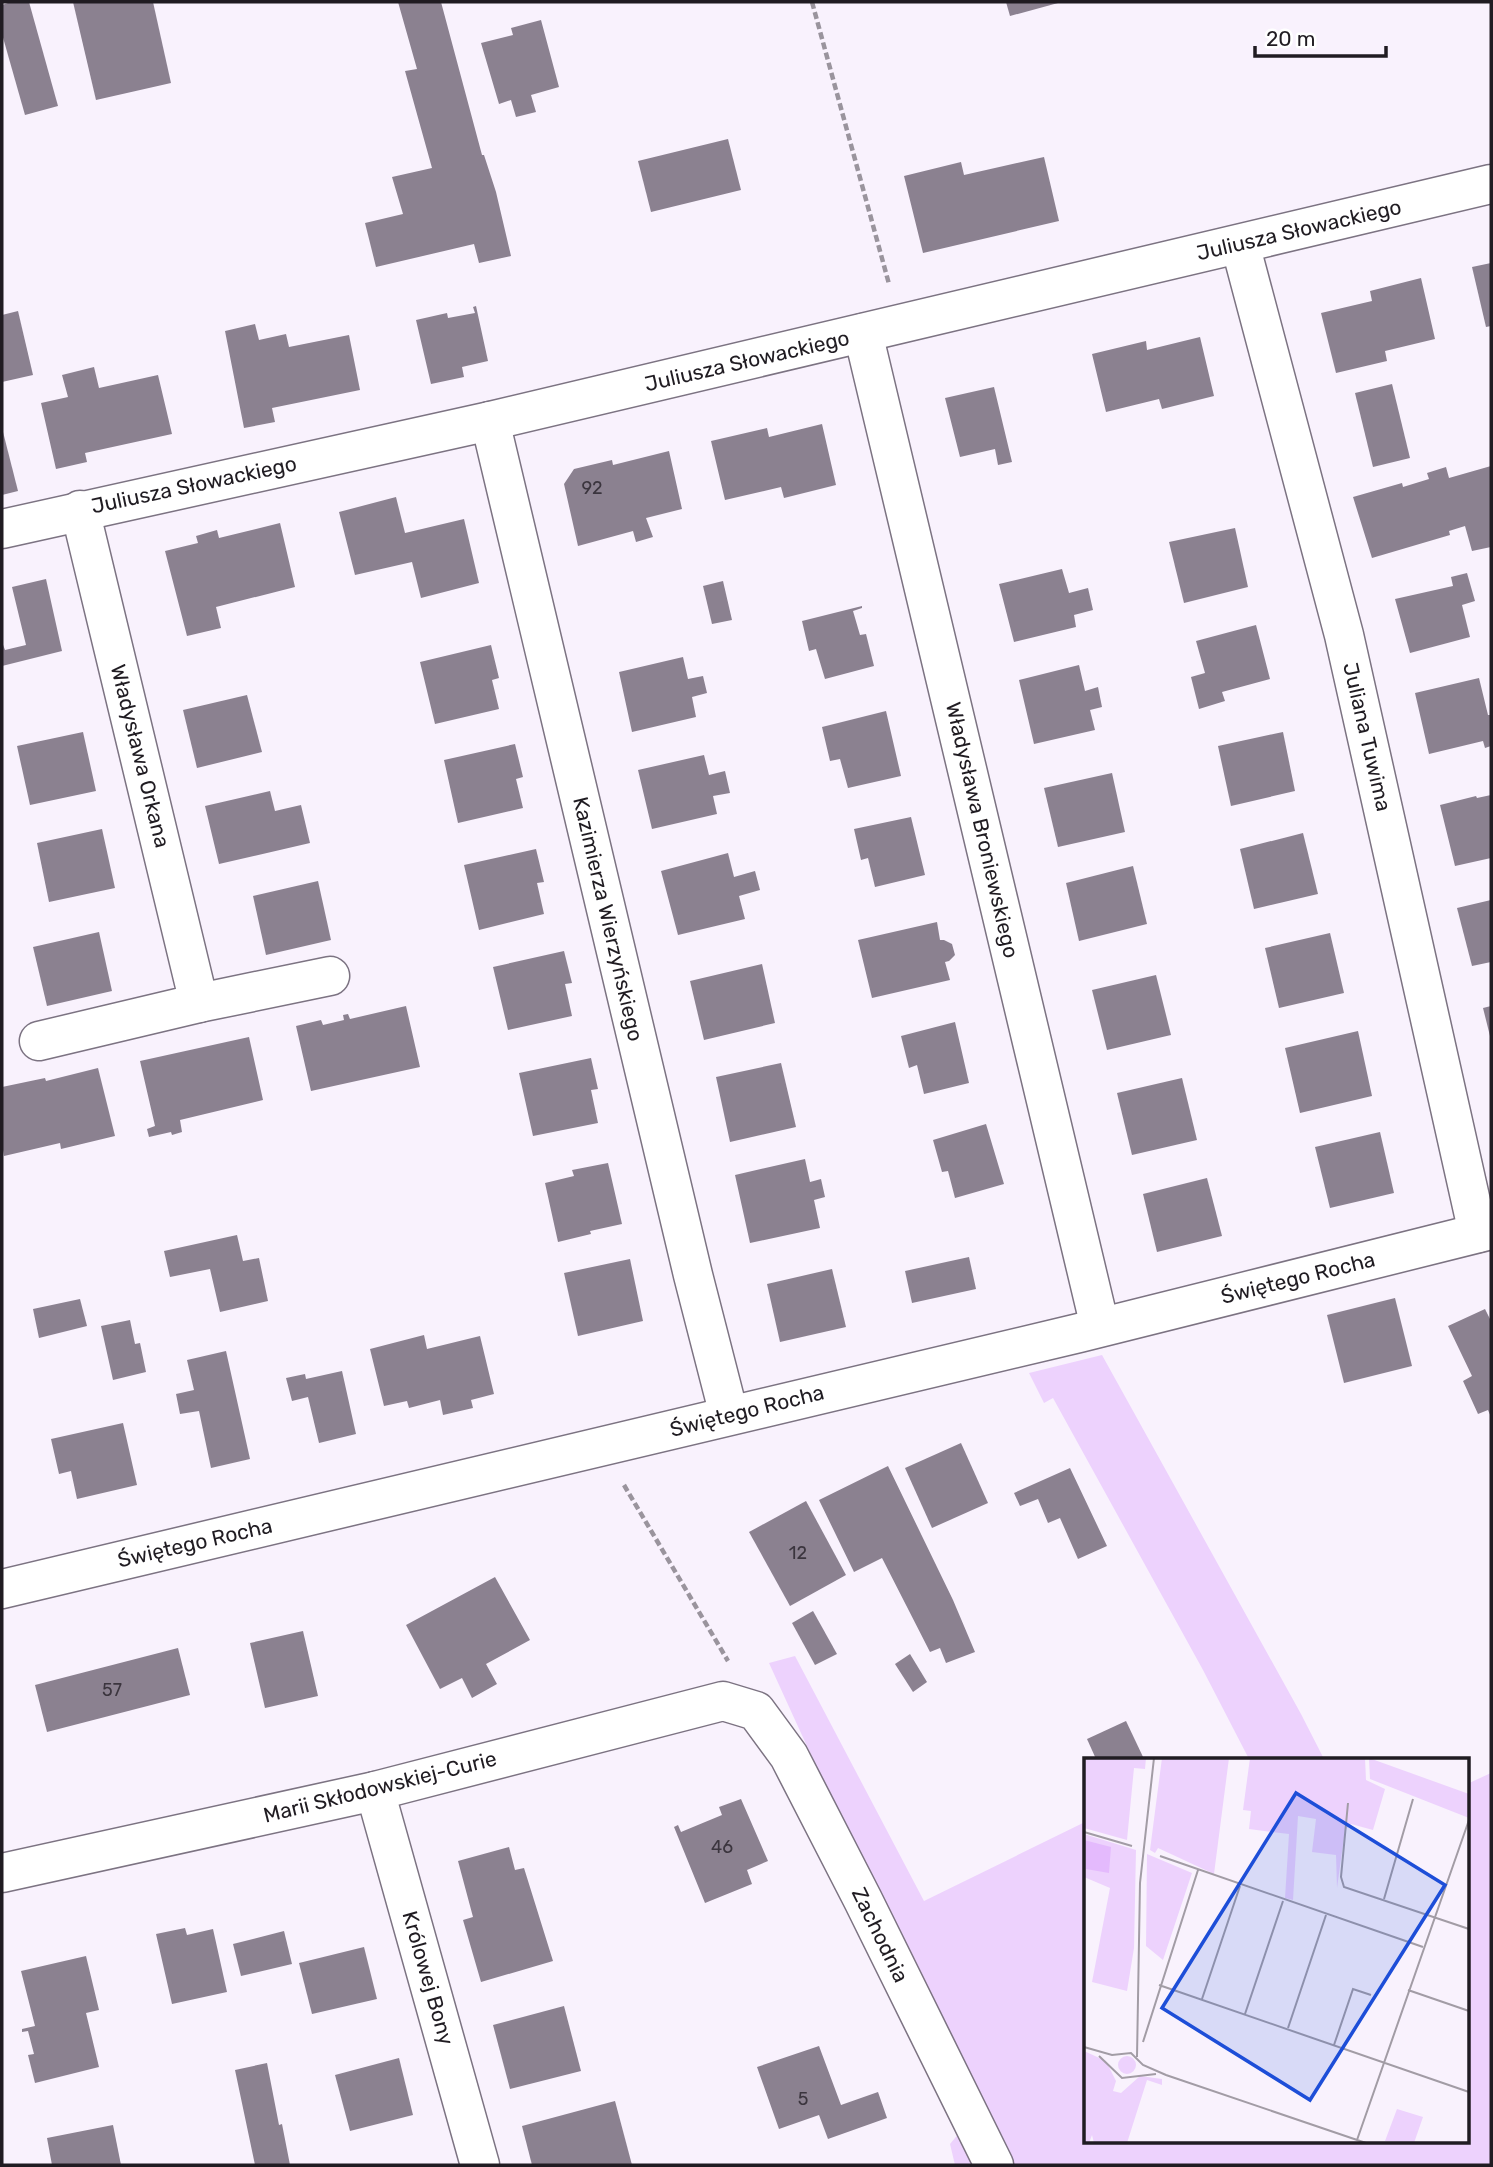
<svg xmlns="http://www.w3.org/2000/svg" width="1493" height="2167" viewBox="0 0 1493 2167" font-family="Rubik,sans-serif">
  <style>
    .green { fill: #edd2fd }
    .building { fill: #8b8190 }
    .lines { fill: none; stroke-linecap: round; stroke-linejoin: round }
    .minor-casing { stroke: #7c7382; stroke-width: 41 }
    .path { stroke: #9a949d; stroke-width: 4.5; stroke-dasharray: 7 3.5; stroke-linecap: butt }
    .minor { stroke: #fff; stroke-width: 38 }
    .labels { text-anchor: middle; stroke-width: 5; stroke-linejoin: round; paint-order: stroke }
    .number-label { font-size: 18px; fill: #3b353e }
    .street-label { font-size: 21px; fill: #201c22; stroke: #fff }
    .inset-road { fill: none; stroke: #a29ca5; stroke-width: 2 }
    .view { fill: #1d4ed8; fill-opacity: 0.15; stroke: #1d4ed8; stroke-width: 3.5 }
    .inset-edge { fill: none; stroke: #201c22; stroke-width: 3.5 }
  </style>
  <rect width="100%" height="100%" fill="#f9f2fd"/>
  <g class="green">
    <path d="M1102,1355l199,359 23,45h-75l-46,-89 -150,-272 -9,5 -15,-30z"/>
    <path d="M795,1656l129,245 161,-79v319h382v-357l24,-11v392h-536l-5,-21 25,-30 -206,-451z"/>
  </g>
  <g class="building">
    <path d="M11,2h18l29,104 -33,9 -23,-81v-29z"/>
    <path d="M73,2h80l18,81 -75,17z"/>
    <path d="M398,2h43l41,153h2l12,37 15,64 -32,7 -5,-19 -98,23 -11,-44 38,-9 -11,-37 40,-9 -27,-97 12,-2z"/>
    <path d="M1006,2h52v1l-48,13z"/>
    <path d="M541,20l18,67 -28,8 5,17 -20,5 -5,-17 -12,4 -18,-61 32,-8 -2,-7z"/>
    <path d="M728,139l13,51 -90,22 -13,-51z"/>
    <path d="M1044,157l15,64 -136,32 -19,-77 57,-14 3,13z"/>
    <path d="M1491,263v63l-5,1 -14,-60z"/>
    <path d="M1421,278l14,61 -50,12 2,10 -51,12 -15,-60 51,-12 -2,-10z"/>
    <path d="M476,306l12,55 -26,6 2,10 -33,7 -15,-64 31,-7 1,5 27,-5 -2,-6z"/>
    <path d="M18,311l15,64 -31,7v-67z"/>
    <path d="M255,324l4,16 27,-6 3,13 60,-12 11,55 -88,18 3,14 -31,6 -19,-97z"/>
    <path d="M1200,337l14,59 -52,13 -3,-10 -53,13 -14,-58 54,-13 1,9z"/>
    <path d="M94,367l5,21 59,-13 14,59 -87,19 2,9 -31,7 -15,-66 27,-6 -6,-22z"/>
    <path d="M1392,384l18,74 -37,9 -18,-74z"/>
    <path d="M994,387l18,75 -14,3 -3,-16 -35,8 -15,-59z"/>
    <path d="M822,424l14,61 -52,13 -3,-11 -56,13 -14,-59 56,-13 2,9z"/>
    <path d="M2,428l16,63 -16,4z"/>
    <path d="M669,451l13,58 -36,9 7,19 -17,5 -3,-11 -55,15 -14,-62 10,-15 38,-9 1,5z"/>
    <path d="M1491,466v81l-19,4 -7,-25 -16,5 1,4 -78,23 -19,-61 49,-14 1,4 26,-8 -2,-6 19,-6 3,11z"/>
    <path d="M396,497l9,36 59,-14 15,64 -58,15 -9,-36 -57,13 -16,-63z"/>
    <path d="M280,523l15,64 -79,20 5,21 -34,8 -22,-85 33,-8 -2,-7 21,-6 2,8z"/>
    <path d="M1235,528l13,59 -64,16 -15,-61z"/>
    <path d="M1062,569l7,24 19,-5 5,22 -19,5 2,12 -62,15 -15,-58z"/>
    <path d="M1467,573l8,28 -13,4 8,32 -60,16 -15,-54 58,-13 -2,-9z"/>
    <path d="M46,579l16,72 -60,15v-24l3,8 21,-5 -14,-58z"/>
    <path d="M723,581l9,39 -20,4 -9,-38z"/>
    <path d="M862,606v2l-9,3 7,24 6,-1 8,32 -49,13 -9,-30 -7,2 -7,-30z"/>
    <path d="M1256,625l14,54 -48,13 3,9 -26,8 -8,-32 14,-4 -9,-32z"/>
    <path d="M491,645l8,33 -7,2 7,29 -64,15 -15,-62z"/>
    <path d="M683,657l5,22 15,-3 4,17 -15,4 4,20 -64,15 -13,-60z"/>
    <path d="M1079,665l6,26 13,-4 4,20 -12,3 5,20 -61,14 -15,-64z"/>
    <path d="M1479,678l9,37h3v31l-6,2 -2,-7 -54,13 -14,-61z"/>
    <path d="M247,695l15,57 -65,16 -14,-58z"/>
    <path d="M886,711l15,65 -53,12 -8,-29 -10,2 -8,-34z"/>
    <path d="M83,732l13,59 -66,14 -13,-59z"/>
    <path d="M1283,732l12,59 -64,15 -13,-60z"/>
    <path d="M515,744l8,33 -7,2 7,29 -65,15 -14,-63z"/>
    <path d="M704,755l5,20 16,-4 5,22 -17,3 4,18 -65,15 -14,-59z"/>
    <path d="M1112,773l13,59 -67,15 -14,-59z"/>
    <path d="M270,791l5,20 26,-6 9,38 -91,21 -14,-58z"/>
    <path d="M1491,795v63l-36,8 -15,-61 36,-9 1,2z"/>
    <path d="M911,817l14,58 -50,12 -7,-29 -7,2 -7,-31z"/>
    <path d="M102,829l13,59 -66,14 -12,-59z"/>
    <path d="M1303,833l15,61 -64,15 -14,-60z"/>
    <path d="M536,849l8,33 -7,1 7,31 -65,16 -15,-65z"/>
    <path d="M728,853l6,24 21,-6 5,19 -21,6 6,23 -67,16 -17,-64z"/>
    <path d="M1133,866l14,58 -68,17 -13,-58z"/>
    <path d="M318,881l13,59 -65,15 -13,-59z"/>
    <path d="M1491,900v62l-19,4 -15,-58z"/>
    <path d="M937,922l3,18h4l8,4 3,11 -6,6 -4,1 5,18 -78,18 -14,-58z"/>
    <path d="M99,932l13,59 -65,15 -14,-59z"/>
    <path d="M1330,933l14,60 -65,15 -14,-60z"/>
    <path d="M564,951l8,32 -7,1 7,32 -64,14 -15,-63z"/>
    <path d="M762,964l13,59 -71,17 -14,-59z"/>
    <path d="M1156,975l15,60 -64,15 -15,-60z"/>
    <path d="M406,1006l14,61 -109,24 -15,-65 25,-6 2,5 21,-5 -1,-5 5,-1 2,5z"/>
    <path d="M1491,1006v30h-1l-7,-28z"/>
    <path d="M955,1022l14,61 -45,11 -7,-29 -8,3 -8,-32z"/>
    <path d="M1358,1031l14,65 -72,17 -15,-65z"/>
    <path d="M249,1037l14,63 -83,20 2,12 -10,3 -1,-3 -22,5 -2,-8 8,-3 -15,-65z"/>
    <path d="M591,1058l7,31 -7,1 7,33 -65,13 -14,-63z"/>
    <path d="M781,1063l15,64 -66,15 -14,-65z"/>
    <path d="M98,1068l17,68 -54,13 -1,-6 -56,13 -2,-12v-57l43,-9 1,3z"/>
    <path d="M1182,1078l15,62 -65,15 -15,-62z"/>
    <path d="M986,1124l18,60 -49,14 -7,-27 -6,1 -9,-32z"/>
    <path d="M1380,1132l14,61 -64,15 -15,-61z"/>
    <path d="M805,1159l5,23 11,-3 4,18 -11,3 6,28 -70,15 -15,-68z"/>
    <path d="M608,1163l14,61 -32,7 1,3 -33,8 -13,-59 29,-7 -2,-6z"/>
    <path d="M1207,1178l15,58 -65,16 -14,-58z"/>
    <path d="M237,1235l6,26 16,-3 9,43 -48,11 -10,-43 -40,8 -6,-26z"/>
    <path d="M969,1257l7,32 -64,14 -7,-32z"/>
    <path d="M630,1259l13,62 -65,15 -14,-63z"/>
    <path d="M832,1269l14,58 -66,15 -13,-58z"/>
    <path d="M1395,1298l17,68 -68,17 -17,-68z"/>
    <path d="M80,1299l7,27 -48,12 -6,-29z"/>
    <path d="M1485,1309l6,12v96l-3,-7 -10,4 -15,-33 9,-5 -24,-50z"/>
    <path d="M130,1320l5,24 5,-1 6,29 -33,8 -12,-54z"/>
    <path d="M424,1335l3,14 53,-13 14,58 -23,6 2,8 -30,7 -3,-15 -31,8 -2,-7 -23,5 -14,-57z"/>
    <path d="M226,1351l24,108 -39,9 -12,-57 -19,3 -4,-20 18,-4 -7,-30z"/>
    <path d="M342,1371l14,63 -37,9 -11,-46 -16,4 -6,-23 19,-4 1,5z"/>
    <path d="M123,1423l14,62 -60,14 -6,-28 -12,3 -8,-35z"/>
    <path d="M961,1443l27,60 -56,25 -27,-60z"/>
    <path d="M888,1466l65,134 22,52 -29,11 -6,-15 -10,4 -48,-94 -28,14 -35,-72z"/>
    <path d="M1070,1468l37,78 -29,13 -18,-41 -12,5 -10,-24 -18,7 -6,-13z"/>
    <path d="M806,1501l40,74 -56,31 -41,-74z"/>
    <path d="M495,1577l35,63 -44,24 11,20 -25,14 -10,-20 -22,11 -34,-64z"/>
    <path d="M813,1611l24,43 -22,11 -23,-42z"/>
    <path d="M303,1631l15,65 -53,12 -15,-65z"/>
    <path d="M178,1648l12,47 -143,37 -12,-47z"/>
    <path d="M910,1654l17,28 -14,10 -18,-28z"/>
    <path d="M1126,1721l18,38h-48l-9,-20z"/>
    <path d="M741,1799l27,62 -21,9 5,14 -47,19 -31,-76 4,-2 3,7 41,-17 -3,-8z"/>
    <path d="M509,1847l6,23 9,-2 29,93 -72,21 -18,-62 10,-3 -15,-56z"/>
    <path d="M185,1928l2,7 26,-6 14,63 -55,12 -16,-70z"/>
    <path d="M284,1931l8,33 -51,12 -8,-32z"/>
    <path d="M364,1947l13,52 -65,15 -13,-51z"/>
    <path d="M86,1956l13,54 -13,3 13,54 -64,16 -7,-28 6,-1 -6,-23 -6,1v-3l13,-3 -14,-55z"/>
    <path d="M564,2006l17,65 -71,18 -17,-64z"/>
    <path d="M819,2046l22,59 37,-13 9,26 -59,21 -9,-24 -40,14 -22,-62z"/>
    <path d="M399,2058l14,57 -63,16 -15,-56z"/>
    <path d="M267,2063l12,62 3,-1 8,41h-35l-20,-95z"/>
    <path d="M615,2101l17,64h-100l-10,-39z"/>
    <path d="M113,2125l8,40h-69l-5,-27z"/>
  </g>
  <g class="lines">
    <defs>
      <g id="minor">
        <path d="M1240,244l104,391 134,598"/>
        <path d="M863,333l237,994"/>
        <path d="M490,421l203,854 36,140"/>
        <path d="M2,529l488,-108 1001,-237"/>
        <path d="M199,1003l131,-27"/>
        <path d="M39,1041l160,-38 -119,-493"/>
        <path d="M2,1589l1077,-256 412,-103"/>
        <path d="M375,1791l105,374"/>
        <path d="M2,1873l373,-82 348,-90 33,10 33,45 74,144 131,265"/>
      </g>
    </defs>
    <use href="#minor" class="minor-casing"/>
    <g class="path">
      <path d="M812,2l77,282"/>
      <path d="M624,1485l104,176"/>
    </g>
    <use href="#minor" class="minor"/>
  </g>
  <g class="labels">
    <g class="number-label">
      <text x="592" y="494">92</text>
      <text x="798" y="1559">12</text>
      <text x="112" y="1696">57</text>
      <text x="722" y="1853">46</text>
      <text x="803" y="2105">5</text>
    </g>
    <g class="street-label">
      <text transform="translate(1299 230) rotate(-13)" y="7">Juliusza Słowackiego</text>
      <text transform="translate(747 361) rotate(-13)" y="7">Juliusza Słowackiego</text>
      <text transform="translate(194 485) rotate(-12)" y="7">Juliusza Słowackiego</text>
      <text transform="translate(1367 737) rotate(77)" y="7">Juliana Tuwima</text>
      <text transform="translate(140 756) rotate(76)" y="7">Władysława Orkana</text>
      <text transform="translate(982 830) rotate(77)" y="7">Władysława Broniewskiego</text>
      <text transform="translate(608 919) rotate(77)" y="7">Kazimierza Wierzyńskiego</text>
      <text transform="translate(1298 1278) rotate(-14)" y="7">Świętego Rocha</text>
      <text transform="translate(747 1411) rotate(-14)" y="7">Świętego Rocha</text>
      <text transform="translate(195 1543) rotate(-13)" y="7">Świętego Rocha</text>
      <text transform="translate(380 1787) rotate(-14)" y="7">Marii Skłodowskiej-Curie</text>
      <text transform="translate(880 1935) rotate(64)" y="7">Zachodnia</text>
      <text transform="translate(428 1978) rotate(74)" y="7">Królowej Bony</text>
    </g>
  </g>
  <g transform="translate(1084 1758)">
    <rect width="385" height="385" fill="#f9f2fd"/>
    <path d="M0,0h62l-1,11 -11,-1 -7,72 -43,-12zM78,0h67l-15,116 -56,-26 -3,5 -5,-3zM166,0h115l1,22 19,9 -12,41 -22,-6 -6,6 -8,58 -1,-33 -24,-3 4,-33 -18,-3 -5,84 -8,-2 4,-64 -40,-5 2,-18 -8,-1zM285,0l100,36v24l-99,-39zM0,76l52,16 -2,98 -7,43 -35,-9 18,-94 -26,-11zM63,96l45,19 -29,87 -17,-14zM0,293l22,10 10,20 -3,10 8,2 19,-17 22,3v6l-15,-5 -20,63h-33l-2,-8 -3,8h-5zM34 307a9 9 0 1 1 18 0a9 9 0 1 1-18 0ZM313,351l26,8 -9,26 -29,-2z" fill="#edd2fd"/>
    <path d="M0,82l27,7 -2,26 -23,-4z" fill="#e4bafd"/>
    <path class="inset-road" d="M264,45l-7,74 3,10 125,42M0,74l48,14M76,98l263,91M300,141l29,-100M75,227l310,107M324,232l61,21M118,241l38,-113M161,256l38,-113M204,270l38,-113M59,284l55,-172M250,287l19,-56 18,6M0,289l28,8 19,-2 12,12 23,10 200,68M15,298l23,22 34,-4M53,299l3,-174 14,-125M273,382l112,-320"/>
    <path class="view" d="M212,35l149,92 -135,215 -148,-92z"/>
    <rect width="385" height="385" class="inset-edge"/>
  </g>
  <rect width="1493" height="2167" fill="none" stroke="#201c22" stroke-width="7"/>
  <path d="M1255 46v10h131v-10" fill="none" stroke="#201c22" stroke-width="3.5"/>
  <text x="1266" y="46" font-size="21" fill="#201c22" stroke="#ffffff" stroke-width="5" paint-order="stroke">20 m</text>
</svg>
